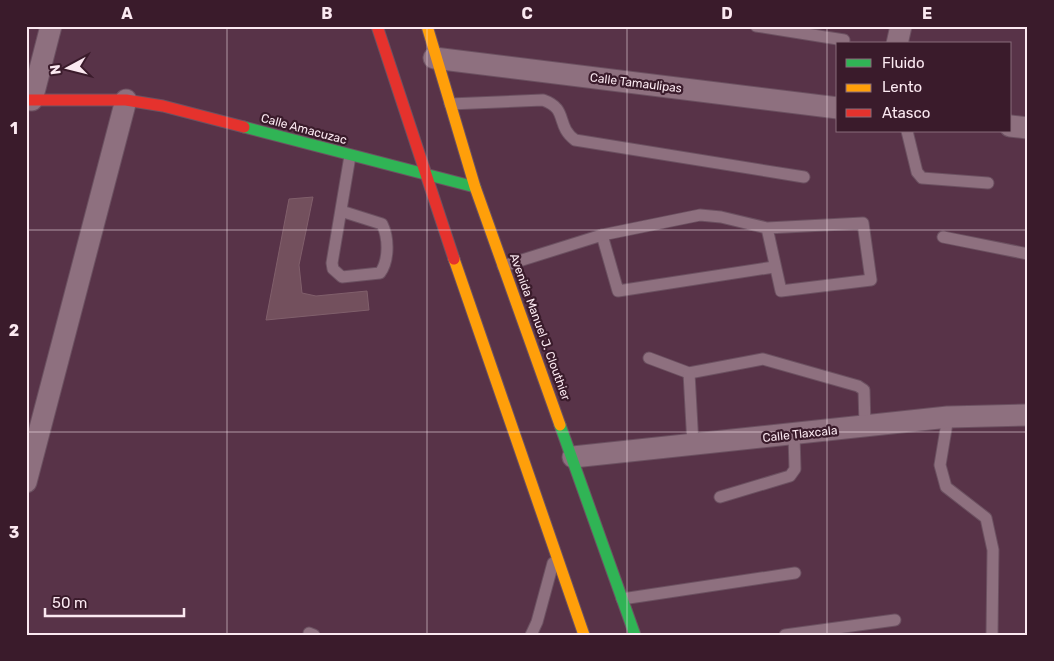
<svg xmlns="http://www.w3.org/2000/svg" width="1054" height="661" viewBox="0 0 1054 661" font-family="Rubik,sans-serif">
  <style>
    .building { fill: #73505d; stroke: #805f6b }
    .lines { fill: none; stroke-linecap: round; stroke-linejoin: round }
    .lane-casing { stroke: #6c5161; stroke-width: 13 }
    .street-casing { stroke: #6c5161; stroke-width: 23 }
    .fast-casing { stroke: #6c5161; stroke-width: 13 }
    .slow-casing { stroke: #6c5161; stroke-width: 13 }
    .jam-casing { stroke: #6c5161; stroke-width: 13 }
    .lane { stroke: #8e707f; stroke-width: 11 }
    .street { stroke: #8e707f; stroke-width: 21 }
    .fast { stroke: #30b455; stroke-width: 11 }
    .slow { stroke: #ff9f0a; stroke-width: 11 }
    .jam { stroke: #e5322d; stroke-width: 11 }
    .grid { fill: none; stroke: #fbe9f1; stroke-width: 1; stroke-opacity: 0.55 }
    .labels { text-anchor: middle; stroke-width: 4.5; stroke-linejoin: round; paint-order: stroke }
    .street-label { font-size: 12px; fill: #fbe9f1; stroke: #3a1b2b }
    .neatline { fill: none; stroke: #fbe9f1; stroke-width: 2 }
    .grid-label { font-size: 16px; text-anchor: middle; font-weight: bold; fill: #fbe9f1 }
  </style>
  <rect width="100%" height="100%" fill="#583348"/>
  <path class="building" d="M313,197l-14,68 3,28 14,3 51,-5 2,19 -103,10 23,-121z"/>
  <g class="lines">
    <defs>
      <g id="lane">
        <path d="M756,26l88,14"/>
        <path d="M450,104l93,-4c26,9 12,25 32,40l229,37"/>
        <path d="M907,131l10,41 5,6 66,5"/>
        <path d="M341,211l41,13c7,14 7,37 -2,49l-38,4 -9,-8 -1,-6 18,-107"/>
        <path d="M602,235l16,56 156,-24"/>
        <path d="M943,237l85,17"/>
        <path d="M503,266l99,-31 98,-20 21,2 46,11 96,-5 8,57 -90,11 -14,-63"/>
        <path d="M649,358l40,15 74,-14 95,27 6,4 1,36"/>
        <path d="M689,373l4,72"/>
        <path d="M948,417l-8,48 6,22 40,31 7,32 -1,85"/>
        <path d="M720,497l70,-21 5,-7 -1,-34"/>
        <path d="M622,599l173,-26"/>
        <path d="M309,633l5,2"/>
        <path d="M531,635l6,-13 16,-59"/>
        <path d="M785,635l110,-15"/>
      </g>
      <g id="street">
        <path d="M897,44l4,-18"/>
        <path d="M434,58l404,50"/>
        <path d="M32,100l19,-74"/>
        <path d="M1010,126l18,2"/>
        <path d="M573,457l375,-40 80,-2"/>
        <path d="M26,482l100,-382"/>
      </g>
      <g id="fast">
        <path d="M244,127l231,60"/>
        <path d="M560,425l75,210"/>
      </g>
      <g id="slow">
        <path d="M427,26l48,161 85,238"/>
        <path d="M454,259l130,376"/>
      </g>
      <g id="jam">
        <path d="M377,26l77,233"/>
        <path d="M26,100h100l37,6 81,21"/>
      </g>
    </defs>
    <use href="#lane" class="lane-casing"/>
    <use href="#street" class="street-casing"/>
    <use href="#fast" class="fast-casing"/>
    <use href="#slow" class="slow-casing"/>
    <use href="#jam" class="jam-casing"/>
    <use href="#lane" class="lane"/>
    <use href="#street" class="street"/>
    <use href="#fast" class="fast"/>
    <use href="#slow" class="slow"/>
    <use href="#jam" class="jam"/>
  </g>
  <path class="grid" d="M227,26v609M427,26v609M627,26v609M827,26v609M26,230h1002M26,432h1002"/>
  <g class="labels">
    <g class="street-label">
      <text transform="translate(636 83) rotate(7)" y="4">Calle Tamaulipas</text>
      <text transform="translate(304 129) rotate(15)" y="4">Calle Amacuzac</text>
      <text transform="translate(540 327) rotate(70)" y="4">Avenida Manuel J. Clouthier</text>
      <text transform="translate(800 434) rotate(-6)" y="4">Calle Tlaxcala</text>
    </g>
  </g>
  <rect width="1054" height="661" fill="none" stroke="#3a1b2b" stroke-width="55"/>
  <rect x="836" y="42" width="175" height="90" fill="#3a1b2b" stroke="#876d7a"/>
  <rect x="846" y="59" width="25" height="8" fill="#30b455" stroke="#876d7a"/>
  <text x="882" y="68" font-size="15" fill="#fbe9f1">Fluido</text>
  <rect x="846" y="84" width="25" height="8" fill="#ff9f0a" stroke="#876d7a"/>
  <text x="882" y="92" font-size="15" fill="#fbe9f1">Lento</text>
  <rect x="846" y="109" width="25" height="8" fill="#e5322d" stroke="#876d7a"/>
  <text x="882" y="118" font-size="15" fill="#fbe9f1">Atasco</text>
  <g transform="translate(68 68) rotate(263)" stroke="#3a1b2b" stroke-width="4" paint-order="stroke">
  <path d="M0-4L9 19L0 12L-9 19Z" fill="#fbe9f1"/>
  <text y="-8" font-size="14" font-weight="bold" text-anchor="middle" fill="#fbe9f1">N</text>
  </g>
  <path d="M45 608v8h139v-8" fill="none" stroke="#fbe9f1" stroke-width="2.5"/>
  <text x="52" y="608" font-size="15" fill="#fbe9f1" stroke="#3a1b2b" stroke-width="4" paint-order="stroke">50 m</text>
  <rect x="28" y="28" width="998" height="606" class="neatline"/>
  <g class="grid-label">
    <text x="127" y="19">A</text>
    <text x="327" y="19">B</text>
    <text x="527" y="19">C</text>
    <text x="727" y="19">D</text>
    <text x="927" y="19">E</text>
    <text x="14" y="134">1</text>
    <text x="14" y="336">2</text>
    <text x="14" y="538">3</text>
  </g>
</svg>
